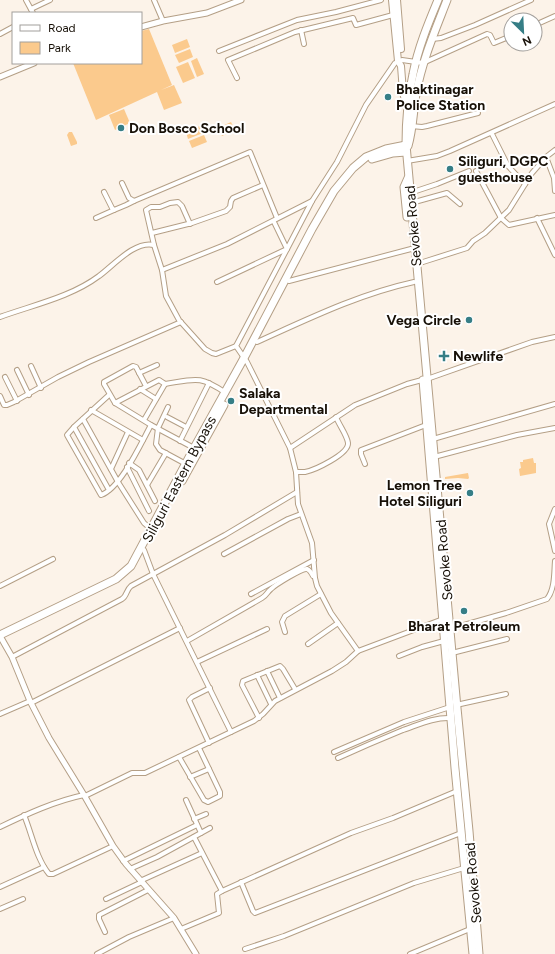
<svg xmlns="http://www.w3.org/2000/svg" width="555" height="954" viewBox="0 0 555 954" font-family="Figtree,sans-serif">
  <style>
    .green { fill: #fbca8d }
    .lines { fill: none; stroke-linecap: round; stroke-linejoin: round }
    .minor-casing { stroke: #b49f86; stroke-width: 6 }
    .tertiary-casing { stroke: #b49f86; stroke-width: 7 }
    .secondary-casing { stroke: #b49f86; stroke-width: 8 }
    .primary-casing { stroke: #b49f86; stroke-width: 9 }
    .trunk-casing { stroke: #b49f86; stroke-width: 9 }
    .minor { stroke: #fff; stroke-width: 4 }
    .tertiary { stroke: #fff; stroke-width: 5 }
    .secondary { stroke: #fff; stroke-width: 6 }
    .primary { stroke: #fff; stroke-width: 7 }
    .trunk { stroke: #fff; stroke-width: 7 }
    .poi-dot { fill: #367e86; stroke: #fff; stroke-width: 1.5 }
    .labels { text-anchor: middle; stroke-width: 4; stroke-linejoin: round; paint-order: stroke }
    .poi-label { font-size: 14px; font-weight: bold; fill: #171007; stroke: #fff; text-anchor: start }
    .street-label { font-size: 14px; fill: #171007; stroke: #fff }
  </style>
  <rect width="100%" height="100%" fill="#fcf3e9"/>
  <g class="green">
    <path d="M149,29l23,56 -11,5 13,-5 8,18 -18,7 -7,-18 -61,28 -23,-57h68v-32z"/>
    <path d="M187,39l3,8 -15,6 -3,-8z"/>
    <path d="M190,49l3,8 -14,6 -4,-8z"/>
    <path d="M197,58l7,16 -7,3 -6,-16z"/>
    <path d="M188,62l7,16 -12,5 -7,-16z"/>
    <path d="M124,109l6,14 -15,7 -6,-15z"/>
    <path d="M231,122l4,8 -13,6 -4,-8z"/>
    <path d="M200,126l3,7 -15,6 -2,-7z"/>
    <path d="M69,132h3l5,10v2l-6,2 -4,-11z"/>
    <path d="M204,135l3,7 -15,6 -3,-7z"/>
    <path d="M533,458l1,5h2v10l-16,3 -1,-7 2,-1 -1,-6h3v-2z"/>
    <path d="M468,473l1,5 -1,1 -10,-1 -13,1v-2z"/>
  </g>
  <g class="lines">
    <defs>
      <g id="minor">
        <path d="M26,0l7,13"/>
        <path d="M154,0l9,21"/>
        <path d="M31,9l19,-9"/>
        <path d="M535,25l20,-9"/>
        <path d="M301,30l3,14"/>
        <path d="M0,34l13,-7"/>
        <path d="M432,39l9,-1 34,-13 56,-25"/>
        <path d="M219,51l78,-31 39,-8 45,-12"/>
        <path d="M237,78l-9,-18 67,-28 58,-14 3,7 37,-10"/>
        <path d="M411,126l11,1 5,-1 51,-13"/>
        <path d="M492,134l16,32 17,18"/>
        <path d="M546,157l8,21 1,13"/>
        <path d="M407,161l30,-5 13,-5 105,-47"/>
        <path d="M476,171l25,47 8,7 46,-10"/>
        <path d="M122,183l7,15 5,3 116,-49 27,66"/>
        <path d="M104,192l8,16 2,2 12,-5 8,-4"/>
        <path d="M410,193l27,-9 32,-13"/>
        <path d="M411,203l36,-10 13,11"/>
        <path d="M96,218l18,-8"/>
        <path d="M537,218l18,37"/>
        <path d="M190,224l-8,-18 -4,-4 -8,1 -10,4h-9l-5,3 8,35 8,25 4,26 13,24 26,29 7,4 4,1 20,-8"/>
        <path d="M152,233l40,-10 34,-12 4,-4 1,-6 2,-3 30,-13"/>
        <path d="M416,263l7,-1 44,-14 6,-7 12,-8 24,-23 23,-37 14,-16 9,-7"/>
        <path d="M162,270l65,-26 85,-43"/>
        <path d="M289,281l122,-32"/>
        <path d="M217,282l70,-33 -13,-27"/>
        <path d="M0,317c33,-12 71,-20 99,-41 14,-10 36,-36 55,-31"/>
        <path d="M257,342c51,-23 102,-48 157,-60"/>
        <path d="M31,366l10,22"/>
        <path d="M17,370l12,25"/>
        <path d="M139,373l18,-8"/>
        <path d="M5,377l12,24"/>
        <path d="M427,379l105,-37 23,-5"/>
        <path d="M146,386l-10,-19 -3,-1 -29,16v2l11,19 36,22 43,23"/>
        <path d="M140,389l16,10"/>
        <path d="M109,395l-35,32 -7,8 34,60c20,-7 40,-52 50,-70"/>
        <path d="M0,396l4,9h3l7,-3 44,-25 31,-15 92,-40"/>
        <path d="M115,403l44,-23 6,4c31,-5 34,-9 61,9"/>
        <path d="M168,407l-10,21 -2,16 4,6 26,14"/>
        <path d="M91,410l52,30"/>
        <path d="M167,417l19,10"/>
        <path d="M83,419l35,63 26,41 7,6"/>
        <path d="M144,420l21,-36"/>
        <path d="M74,427l35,63"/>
        <path d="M433,439l122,-35"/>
        <path d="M180,441l29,-58"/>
        <path d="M290,448l65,-43 52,-21 15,-4"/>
        <path d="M434,457l83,-22 38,-7"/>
        <path d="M129,463l10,7 16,31"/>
        <path d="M365,464l-4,-10v-4l65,-25"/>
        <path d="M127,467l22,44"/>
        <path d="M111,469l17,-37"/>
        <path d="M296,472c3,0 6,0 9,0 10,-2 44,-18 43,-29 -1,-8 -9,-18 -12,-26"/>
        <path d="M147,485l19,-32"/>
        <path d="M555,509l-6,15 6,27"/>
        <path d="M144,550l9,24 78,158"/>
        <path d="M224,554l64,-35 13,-5"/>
        <path d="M0,586l53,-27"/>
        <path d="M251,594l63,-34"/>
        <path d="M450,629l56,-16 41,-14c8,-10 7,-26 8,-38"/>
        <path d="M285,632l-3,-10 3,-6 36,-22"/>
        <path d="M187,641l75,-43c5,-3 5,-6 9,-9 4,-4 31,-21 36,-20 3,1 5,5 6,7"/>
        <path d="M308,644l30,-21"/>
        <path d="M358,651l-27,-38 -14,-27 -2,-8 -3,-35 -14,-39 -2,-32 -6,-24 -43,-86 -11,-16 51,-97 25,-48 25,-39 29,-57 29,-42 7,-3 21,3 64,-29 3,1 4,8 17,-7"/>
        <path d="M452,653l55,-14"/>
        <path d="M399,656l23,-9 22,-6"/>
        <path d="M12,657l110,-58c5,-3 4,-9 9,-13l94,-51 72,-43"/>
        <path d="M197,662l70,-33"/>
        <path d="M267,671l13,27"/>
        <path d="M257,675l14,29"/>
        <path d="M31,703l149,-75"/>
        <path d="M456,705l50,-11"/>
        <path d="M0,714l30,-13"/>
        <path d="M259,718l-17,-33 1,-4 37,-15 3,3 12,20"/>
        <path d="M209,743l-20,-43 3,-3 18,-9"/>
        <path d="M334,752l70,-30 46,-15"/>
        <path d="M179,757l25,43 4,2 12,-6v-4l-21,-44"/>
        <path d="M338,758c22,-10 43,-19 65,-28 15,-5 31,-13 48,-12"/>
        <path d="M190,777l19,-8"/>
        <path d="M85,796l47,-23h13l109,-52 9,-7 12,-13 57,-30 14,-9 12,-11 85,-32"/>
        <path d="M186,800l15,33"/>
        <path d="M24,815c8,19 12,43 25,59h4l60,-28"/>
        <path d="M194,819l12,-5"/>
        <path d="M0,827c27,-13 55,-26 84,-32"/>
        <path d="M194,837l28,54"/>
        <path d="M123,861l74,-36"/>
        <path d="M130,869l27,-12 53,-29"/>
        <path d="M140,881l62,-28"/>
        <path d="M241,882l12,29 2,2 206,-80"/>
        <path d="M0,887l44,-20"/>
        <path d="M106,899l36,-17"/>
        <path d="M0,909l23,-10"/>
        <path d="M181,929l38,-16 -2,-19 5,-3 129,-58 42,-15 64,-27"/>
        <path d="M105,932l-6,-13v-4l49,-25"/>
        <path d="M245,949l39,-13 130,-53 50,-15"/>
        <path d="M97,954l32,-17 45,-19"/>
        <path d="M410,954l60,-25"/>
      </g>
      <g id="tertiary">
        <path d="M141,27l22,-6 44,-8 34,-13"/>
        <path d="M0,77l34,-14"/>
        <path d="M0,636l12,21 18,44 19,37 35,57 29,51 13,18 48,54 22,36"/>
      </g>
      <g id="secondary">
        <path d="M392,0l6,61 3,5 2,26 4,17"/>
        <path d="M397,0l4,49"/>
      </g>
      <g id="primary">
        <path d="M372,159l21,-6 13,-1"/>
        <path d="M182,481l42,-76"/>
        <path d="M0,635l116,-56 15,-13 63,-118 50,-90 68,-129 22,-38 19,-23 13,-11 20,-8 20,-4"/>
      </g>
      <g id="trunk">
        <path d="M438,0c-10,24 -20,48 -25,74 -5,23 -7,47 -7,71l51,563 12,123 10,123"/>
        <path d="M408,146c5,-17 5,-34 8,-52 6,-33 19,-63 31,-94"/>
        <path d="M407,217l-3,-30 4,-9"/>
        <path d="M423,380l32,388 18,186"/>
      </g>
    </defs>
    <use href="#minor" class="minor-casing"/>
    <use href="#tertiary" class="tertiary-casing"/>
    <use href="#secondary" class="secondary-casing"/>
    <use href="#primary" class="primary-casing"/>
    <use href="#trunk" class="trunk-casing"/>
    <use href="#minor" class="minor"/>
    <use href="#tertiary" class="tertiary"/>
    <use href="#secondary" class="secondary"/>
    <use href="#primary" class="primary"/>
    <use href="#trunk" class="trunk"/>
  </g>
  <g class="poi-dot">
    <circle cx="388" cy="97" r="4"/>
    <circle cx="121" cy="128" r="4"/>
    <circle cx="450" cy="169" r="4"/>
    <circle cx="469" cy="320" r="4"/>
    <path d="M442 350h4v4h4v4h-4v4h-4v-4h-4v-4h4z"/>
    <circle cx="231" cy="401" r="4"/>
    <circle cx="470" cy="493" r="4"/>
    <circle cx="464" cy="611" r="4"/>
  </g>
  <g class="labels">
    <g class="poi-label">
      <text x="396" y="94">Bhaktinagar<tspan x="396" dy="16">Police Station</tspan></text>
      <text x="129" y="133">Don Bosco School</text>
      <text x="458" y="166">Siliguri, DGPC<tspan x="458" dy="16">guesthouse</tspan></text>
      <text x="461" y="325" text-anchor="end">Vega Circle</text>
      <text x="453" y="361">Newlife</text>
      <text x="239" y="398">Salaka<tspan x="239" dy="16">Departmental</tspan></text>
      <text x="462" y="490" text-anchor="end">Lemon Tree<tspan x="462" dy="16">Hotel Siliguri</tspan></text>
      <text x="464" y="631" text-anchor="middle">Bharat Petroleum</text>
    </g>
    <g class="street-label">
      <text transform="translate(413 226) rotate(-95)" y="5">Sevoke Road</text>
      <text transform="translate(179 479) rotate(-62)" y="5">Siliguri Eastern Bypass</text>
      <text transform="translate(444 560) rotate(-95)" y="5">Sevoke Road</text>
      <text transform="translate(473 883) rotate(-95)" y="5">Sevoke Road</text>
    </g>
  </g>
  <rect x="12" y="12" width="130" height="52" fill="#ffffff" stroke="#a29f9c"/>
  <rect x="20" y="25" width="20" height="6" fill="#ffffff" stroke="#a29f9c"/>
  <text x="48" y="32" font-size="12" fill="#171007">Road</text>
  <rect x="20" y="42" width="20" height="12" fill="#fbca8d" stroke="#a29f9c"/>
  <text x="48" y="52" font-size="12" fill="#171007">Park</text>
  <g transform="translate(523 32) rotate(156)"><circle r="19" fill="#ffffff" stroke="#a29f9c"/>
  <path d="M0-3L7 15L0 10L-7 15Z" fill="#367e86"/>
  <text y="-6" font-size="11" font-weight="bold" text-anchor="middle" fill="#171007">N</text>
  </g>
</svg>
